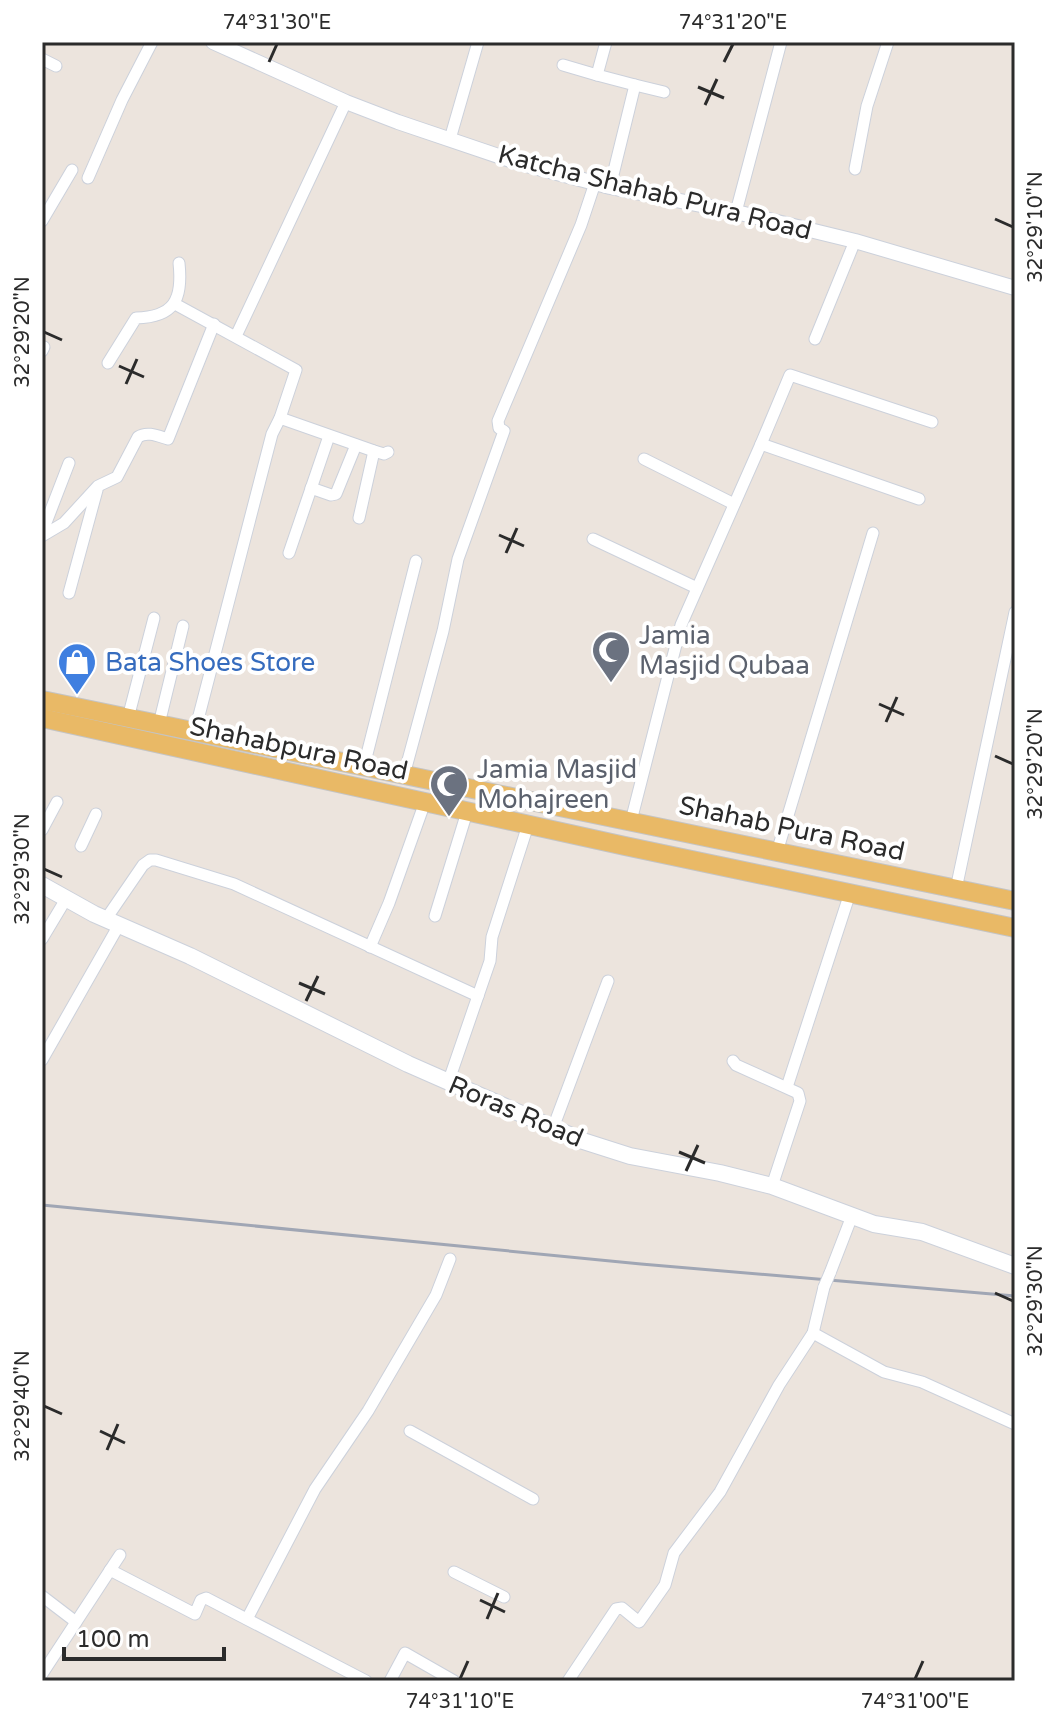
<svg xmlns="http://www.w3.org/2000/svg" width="1057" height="1723" viewBox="0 0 1057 1723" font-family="'Varela Round',sans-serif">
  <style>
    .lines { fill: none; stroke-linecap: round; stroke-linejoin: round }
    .minor-casing { stroke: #ccd1db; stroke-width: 13 }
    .tertiary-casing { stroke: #ccd1db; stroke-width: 16 }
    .secondary-casing { stroke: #ccd1db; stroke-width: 18 }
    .primary-casing { stroke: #c4c4c4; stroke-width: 20 }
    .minor { stroke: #fff; stroke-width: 11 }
    .tertiary { stroke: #fff; stroke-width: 14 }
    .secondary { stroke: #fff; stroke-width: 16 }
    .primary { stroke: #e9b966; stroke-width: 18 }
    .rail { stroke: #a0a6b4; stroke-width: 3 }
    .minor-bridge-casing { stroke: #ccd1db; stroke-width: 13; stroke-linecap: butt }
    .minor-bridge { stroke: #fff; stroke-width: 11 }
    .ticks { fill: none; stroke: #2b2b2b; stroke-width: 3 }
    .labels { text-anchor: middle; stroke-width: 8; stroke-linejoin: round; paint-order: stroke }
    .street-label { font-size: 26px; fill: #2b2b2b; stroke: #fff }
    .worship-label { font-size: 26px; fill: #5b616d; stroke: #fff; text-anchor: start }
    .shop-label { font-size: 26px; fill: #366cbe; stroke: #fff; text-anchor: start }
    .neatline { fill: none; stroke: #2b2b2b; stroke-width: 3 }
    .ticks-label { font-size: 20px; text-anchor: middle; fill: #2b2b2b }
  </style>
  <rect width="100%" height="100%" fill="#ece4dd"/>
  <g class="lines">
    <defs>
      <g id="minor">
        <path d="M606,42l-9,33 38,10 -25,102"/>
        <path d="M42,59l14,7"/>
        <path d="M563,65l34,10"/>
        <path d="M635,85l29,7"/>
        <path d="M450,139l28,-97"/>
        <path d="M855,169l12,-63 21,-64"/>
        <path d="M88,178l34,-78 30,-58"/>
        <path d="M736,212l45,-170"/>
        <path d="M42,221l30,-51"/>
        <path d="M175,304l121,66 -16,48 -8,16 -77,297"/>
        <path d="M236,336l110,-234"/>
        <path d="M815,339l40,-98"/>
        <path d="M42,351l2,-4"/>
        <path d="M108,363l28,-45c38,-1 47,-18 43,-55"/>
        <path d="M280,418l94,33 10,3 4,-2"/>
        <path d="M761,444l29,-69 142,47"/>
        <path d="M644,459l90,45"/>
        <path d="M311,488l20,7 5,-1 20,-49"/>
        <path d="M359,518l15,-67"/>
        <path d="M42,533l27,-70"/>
        <path d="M42,536l22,-13 34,-37 19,-9 21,-40c9,-6 20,-1 30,2l46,-115"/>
        <path d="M593,539l104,49"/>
        <path d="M289,553l40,-117"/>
        <path d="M69,593l28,-103"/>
        <path d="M128,718l26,-100"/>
        <path d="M159,724l24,-98"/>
        <path d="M364,766l52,-205"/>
        <path d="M404,775l39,-144 15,-72 46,-128 -5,-3 -1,-7 83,-196 14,-42"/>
        <path d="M631,821l50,-196 80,-181 158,55"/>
        <path d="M42,830l15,-28"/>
        <path d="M81,846l15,-32"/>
        <path d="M777,852l96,-319"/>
        <path d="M956,889l59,-277"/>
        <path d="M435,916l32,-104"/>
        <path d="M106,919l37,-54 7,-5h6l78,24 244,112"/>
        <path d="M42,939l24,-40"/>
        <path d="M370,947l19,-44 36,-101"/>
        <path d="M42,1060l77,-135"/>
        <path d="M733,1061l3,4 62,28 2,8 -28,85"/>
        <path d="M448,1083l42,-122 2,-24 36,-112"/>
        <path d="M787,1087l63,-194"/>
        <path d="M553,1128l55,-147"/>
        <path d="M830,1273l22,-57"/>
        <path d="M813,1333l71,39 38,10 93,42"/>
        <path d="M410,1431l123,68"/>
        <path d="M110,1570l85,44 6,-14 5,-2 160,83"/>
        <path d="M454,1572l50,25"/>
        <path d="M42,1596l34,26"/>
        <path d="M247,1619l68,-130 53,-78 68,-116 14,-36"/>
        <path d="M42,1674l78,-119"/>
        <path d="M390,1681l15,-28 49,28"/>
        <path d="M568,1681l48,-72 6,-1 17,14 26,-37 9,-32 46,-61 59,-107 34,-52 11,-46"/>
      </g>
      <path id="tertiary" d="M213,42l133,60 52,20 121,41 91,24 126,25 119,29 160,47"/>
      <path id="secondary" d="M42,885l52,29 96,42 218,108 175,77 47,15 90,17 52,13 102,38 48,8 93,34"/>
      <g id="primary">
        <path d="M42,700l973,201"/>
        <path d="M42,718l583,128 390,82"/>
      </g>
    </defs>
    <use href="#minor" class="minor-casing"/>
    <use href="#tertiary" class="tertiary-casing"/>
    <use href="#secondary" class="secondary-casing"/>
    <use href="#primary" class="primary-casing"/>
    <use href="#minor" class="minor"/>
    <use href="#tertiary" class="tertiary"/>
    <use href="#secondary" class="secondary"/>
    <use href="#primary" class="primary"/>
    <path class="rail" d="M42,1205l599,59 374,32"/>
    <defs>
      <path id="minor-bridge" d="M824,1287l6,-14"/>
    </defs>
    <use href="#minor-bridge" class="minor-bridge-casing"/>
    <use href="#minor-bridge" class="minor-bridge"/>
  </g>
  <path class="ticks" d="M269,62l8,-18M724,62l9,-18M698,87l26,11M705,105l12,-26M995,219l18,8M44,332l18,8M119,366l25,11M126,384l11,-25M499,535l25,11M506,553l11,-25M879,704l25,11M886,722l11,-25M995,756l18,8M44,869l18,8M299,983l26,11M306,1001l12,-25M679,1152l26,11M686,1171l12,-26M995,1293l18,8M44,1406l18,8M100,1431l25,12M107,1450l11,-26M480,1600l25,12M487,1619l11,-26M460,1679l8,-18M915,1679l8,-18"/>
  <defs>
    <symbol id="mosque-pin" viewBox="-11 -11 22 30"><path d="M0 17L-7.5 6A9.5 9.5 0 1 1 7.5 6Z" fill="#6b7280" stroke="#fff"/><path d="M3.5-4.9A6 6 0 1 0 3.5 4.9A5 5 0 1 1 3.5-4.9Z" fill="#fff"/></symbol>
    <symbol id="shop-pin" viewBox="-11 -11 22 30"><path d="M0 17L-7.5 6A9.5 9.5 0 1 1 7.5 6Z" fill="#3f7fe0" stroke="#fff"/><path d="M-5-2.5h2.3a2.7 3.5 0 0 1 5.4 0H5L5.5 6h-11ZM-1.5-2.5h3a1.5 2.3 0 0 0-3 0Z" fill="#fff"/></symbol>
  </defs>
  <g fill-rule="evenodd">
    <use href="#mosque-pin" x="589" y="628" width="44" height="60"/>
    <use href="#shop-pin" x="55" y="640" width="44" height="60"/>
    <use href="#mosque-pin" x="427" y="762" width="44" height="60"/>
  </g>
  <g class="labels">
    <g class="street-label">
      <text transform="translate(655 192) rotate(14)" y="9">Katcha Shahab Pura Road</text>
      <text transform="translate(299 748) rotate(12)" y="9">Shahabpura Road</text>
      <text transform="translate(792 828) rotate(12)" y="9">Shahab Pura Road</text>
      <text transform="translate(516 1111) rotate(23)" y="9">Roras Road</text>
    </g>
    <g class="worship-label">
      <text x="639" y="644">Jamia<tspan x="639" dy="30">Masjid Qubaa</tspan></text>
      <text x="477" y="778">Jamia Masjid<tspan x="477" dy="30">Mohajreen</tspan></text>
    </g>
    <g class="shop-label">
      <text x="105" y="671">Bata Shoes Store</text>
    </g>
  </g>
  <rect width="1057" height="1723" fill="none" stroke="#ffffff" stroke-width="88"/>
  <path d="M64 1647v12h160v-12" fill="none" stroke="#2b2b2b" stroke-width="4"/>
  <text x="76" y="1647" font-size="24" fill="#2b2b2b" stroke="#ffffff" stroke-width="6" paint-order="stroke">100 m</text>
  <rect x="44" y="44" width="969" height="1635" class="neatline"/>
  <g class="ticks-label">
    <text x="277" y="29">74°31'30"E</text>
    <text x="733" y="29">74°31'20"E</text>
    <text transform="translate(1035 227) rotate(-90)" y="7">32°29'10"N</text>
    <text transform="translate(22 332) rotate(-90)" y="7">32°29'20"N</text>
    <text transform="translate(1035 764) rotate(-90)" y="7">32°29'20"N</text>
    <text transform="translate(22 869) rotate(-90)" y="7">32°29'30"N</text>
    <text transform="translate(1035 1301) rotate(-90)" y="7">32°29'30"N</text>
    <text transform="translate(22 1406) rotate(-90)" y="7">32°29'40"N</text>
    <text x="460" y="1708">74°31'10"E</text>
    <text x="915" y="1708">74°31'00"E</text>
  </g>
</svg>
